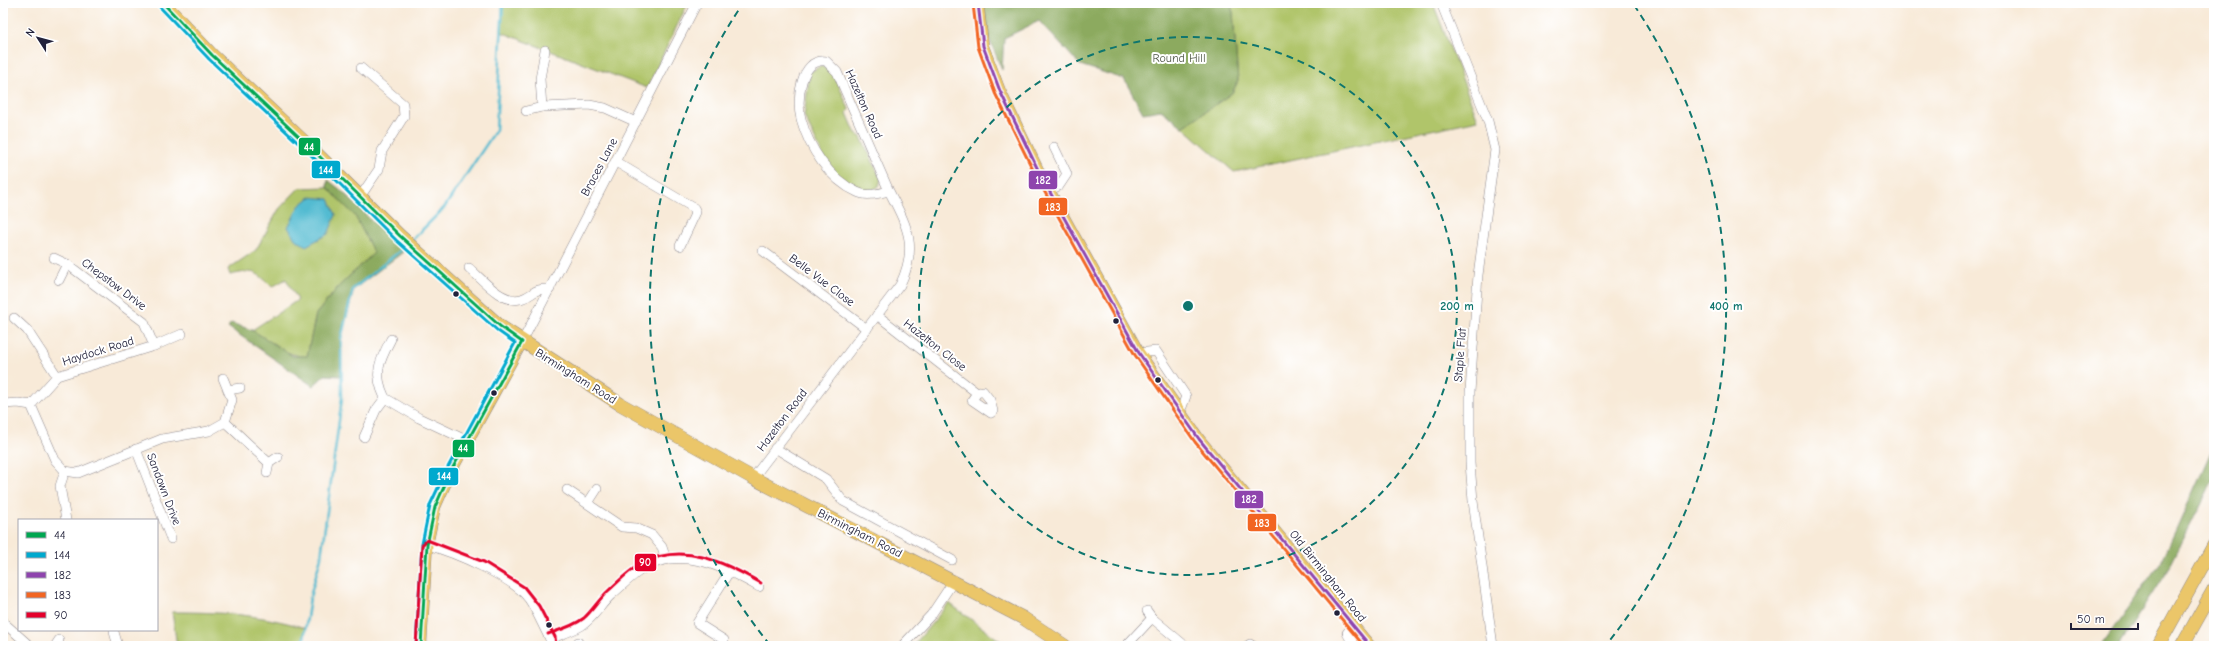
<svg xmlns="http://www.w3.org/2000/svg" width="2217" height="649" viewBox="0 0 2217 649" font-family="'Comic Neue',sans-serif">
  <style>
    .green { fill: #b0c56a; stroke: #697452 }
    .forest { fill: #8caa5e; stroke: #57664c }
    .water { fill: #53bbd1; stroke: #3a6e86 }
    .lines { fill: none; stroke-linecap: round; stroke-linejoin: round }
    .stream { stroke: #53bbd1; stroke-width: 2.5 }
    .minor-casing { stroke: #8d868a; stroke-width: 10 }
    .major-casing { stroke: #8d868a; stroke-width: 12 }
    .highway-casing { stroke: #8d868a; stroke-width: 14 }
    .minor { stroke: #fff; stroke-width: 9 }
    .major { stroke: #ebc669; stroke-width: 11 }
    .highway { stroke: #ebc669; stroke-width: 13 }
    .bus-1-casing { stroke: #fff; stroke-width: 6 }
    .bus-2-casing { stroke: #fff; stroke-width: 6 }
    .bus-3-casing { stroke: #fff; stroke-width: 6 }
    .bus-4-casing { stroke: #fff; stroke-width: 6 }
    .bus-5-casing { stroke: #fff; stroke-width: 6 }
    .bus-1 { stroke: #00a651; stroke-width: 3 }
    .bus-2 { stroke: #00a9ce; stroke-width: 3 }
    .bus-3 { stroke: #8e44ad; stroke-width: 3 }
    .bus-4 { stroke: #f26522; stroke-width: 3 }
    .bus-5 { stroke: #e4002b; stroke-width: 3 }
    .ring { fill: none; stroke: #0f766e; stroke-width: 2; stroke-dasharray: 7 5 }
    .bus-dot { fill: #22223b; stroke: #fff; stroke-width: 1.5 }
    .labels { text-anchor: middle; stroke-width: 4; stroke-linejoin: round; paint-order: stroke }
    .park-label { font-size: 12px; fill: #545b4b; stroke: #fff }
    .street-label { font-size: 12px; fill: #22223b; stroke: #fff }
    .centre { fill: #0f766e; stroke: #fff; stroke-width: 2 }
    .ring-label { font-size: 12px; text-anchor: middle; font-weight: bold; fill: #0f766e; stroke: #fff; stroke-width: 4; stroke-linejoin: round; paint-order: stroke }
    .line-badge { stroke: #fff; stroke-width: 1.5 }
    .badge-label { font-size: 11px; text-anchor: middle; font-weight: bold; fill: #fff }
  </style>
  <rect width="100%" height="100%" fill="#fff"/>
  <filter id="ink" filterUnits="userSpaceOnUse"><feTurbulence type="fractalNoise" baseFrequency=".025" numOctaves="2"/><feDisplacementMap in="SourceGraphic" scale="8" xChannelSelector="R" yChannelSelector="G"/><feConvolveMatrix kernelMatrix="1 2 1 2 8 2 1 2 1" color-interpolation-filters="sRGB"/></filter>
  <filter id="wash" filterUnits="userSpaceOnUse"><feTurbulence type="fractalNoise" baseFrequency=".012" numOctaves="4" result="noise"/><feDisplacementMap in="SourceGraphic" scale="16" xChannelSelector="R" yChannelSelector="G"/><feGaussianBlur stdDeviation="0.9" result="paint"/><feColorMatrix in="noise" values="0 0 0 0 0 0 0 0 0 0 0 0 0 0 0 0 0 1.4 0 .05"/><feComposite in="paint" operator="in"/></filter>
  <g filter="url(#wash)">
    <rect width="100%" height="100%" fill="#f8ead8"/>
    <g class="green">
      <path d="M503,3h185l-41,85 -146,-56z"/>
      <path d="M1230,3h203l45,117 -244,52 -51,-45 49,-34 6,-12 -5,-69z"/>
      <path d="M821,66l12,6 16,37 -2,4 9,21 5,3 20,42 -2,7 -7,5 -18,-3 -24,-20 -9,-14 -1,-5 -16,-33 6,-44z"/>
      <path d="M327,187l28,28 19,38 -35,33 -23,28 -9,43c-22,-2 -38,-14 -55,-27l46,-30 -12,-21 -14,8c-17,-17 -18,-17 -42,-12l-2,-6 28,-19 23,-41 20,-21z"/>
      <path d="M949,603l58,43h-94z"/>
      <path d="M172,612c47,0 87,2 133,16l-2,18h-126z"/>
    </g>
    <g class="forest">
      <path d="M983,3h247l3,9 5,69 -6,12 -49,34 -22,-17 -18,3 -19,-34 -44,-14 -41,-44 -35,17 -2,32 -14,-34z"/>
      <path d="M328,180l13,10 62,62 -49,37 -13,50v37l-16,-1 -12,11 -85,-59 3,-4 21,7 41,26h14l9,-42 23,-28 35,-33 -19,-37 -28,-29z"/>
      <path d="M2214,445v33l-44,88 -51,80h-18l63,-90z"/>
    </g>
    <path class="water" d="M310,197l19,2 7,16 -8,19 -22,12 -11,-7 -7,-12 11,-21z"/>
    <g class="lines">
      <g class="stream">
        <path d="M411,241l33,-33 52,-78 7,-127"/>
        <path d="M303,646l7,-49 11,-40 21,-159 -1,-59 12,-50 53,-43"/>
      </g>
    </g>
  </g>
  <g filter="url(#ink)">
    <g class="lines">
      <defs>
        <g id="minor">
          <path d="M1441,3l47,118 7,29 -17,125 -8,117v71l3,38 20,145"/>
          <path d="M545,50l-5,29 2,28 47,-2 16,3 31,14"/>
          <path d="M526,111l16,-4"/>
          <path d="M616,162l78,46 2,4 -16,34"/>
          <path d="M1050,190l9,-4 8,-12 -13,-27"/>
          <path d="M360,197l19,-28 3,-18 22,-35 -1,-12 -42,-36"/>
          <path d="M763,251l104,78"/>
          <path d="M54,258l13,6 77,58 10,24"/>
          <path d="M469,268c13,11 33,36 52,31 14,-4 11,-11 29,-10"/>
          <path d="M59,280l8,-16"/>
          <path d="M877,315l100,78 6,-2 7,9 3,11 -2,2 -19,-13 5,-7"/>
          <path d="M14,318l13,12 30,46"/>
          <path d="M522,342l175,-339"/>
          <path d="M1139,353l17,-2 30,45 -4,11 -5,2"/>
          <path d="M228,390l12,-2"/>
          <path d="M385,398l34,20 49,23"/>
          <path d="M3,404l15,-1 13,2 24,55 10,11 13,2 84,-34 47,-8 16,-9 7,-22 -9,-22"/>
          <path d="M31,405l26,-29 97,-30 28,-12"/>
          <path d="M225,422l44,41 -2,10"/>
          <path d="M364,437l12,-27 9,-12c-12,-25 -6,-36 6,-59"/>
          <path d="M775,448l51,31 17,22 109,59"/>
          <path d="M136,449l35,90"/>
          <path d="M269,463l9,-6"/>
          <path d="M65,471l-5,15 6,34"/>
          <path d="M753,478l147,-193c19,-39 7,-59 -11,-94 -10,2 -22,6 -32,1 -28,-13 -48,-44 -56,-73 -5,-18 -1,-61 25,-58l11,11 52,119"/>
          <path d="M567,490l55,37 14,1 16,7 10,12 4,12"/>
          <path d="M588,503l9,-14"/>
          <path d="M427,545c26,7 86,32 102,54 8,12 14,27 21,40l1,7"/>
          <path d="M1147,611l5,7 31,26"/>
          <path d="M3,622l27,24"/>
          <path d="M1352,627l-5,6 7,13"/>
          <path d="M114,632l4,14"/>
          <path d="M550,639c10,-4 22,-8 31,-13 12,-7 20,-22 30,-31 11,-9 21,-20 33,-27 39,-23 81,0 115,19"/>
          <path d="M724,640l-27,-17 32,-51"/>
          <path d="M578,642l1,4"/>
          <path d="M55,646l4,-6"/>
          <path d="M902,646l29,-31 22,-33"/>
          <path d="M1126,646l26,-28"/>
          <path d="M1247,646l3,-2 3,2"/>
        </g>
        <g id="major">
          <path d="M978,3l5,43 17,45 41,85 98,177 60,86 171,207"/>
          <path d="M421,646l6,-101 8,-38 16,-36 71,-129"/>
        </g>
        <g id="highway">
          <path d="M163,3l49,52 102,96 86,85 101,91 119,77 133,74 270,140 42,28"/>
          <path d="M2158,646l56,-101"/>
          <path d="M2182,646l32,-57"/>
        </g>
      </defs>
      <use href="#minor" class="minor-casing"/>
      <use href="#major" class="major-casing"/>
      <use href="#highway" class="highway-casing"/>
      <use href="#minor" class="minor"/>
      <use href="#major" class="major"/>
      <use href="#highway" class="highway"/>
      <defs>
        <path id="bus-1" d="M163,3l49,52 102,96 86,85 101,91 21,15 -71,129 -16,36 -8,38 -6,101"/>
        <path id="bus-2" d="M159,6l50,53 102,96 85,85 102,91 17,12 -68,126 -17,36 -8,39 -6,102"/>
        <path id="bus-3" d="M978,3l5,43 17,45 41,85 98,177 60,86 171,207"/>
        <path id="bus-4" d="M973,4l5,43 17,46 42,85 98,177 60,87 169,204"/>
        <g id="bus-5">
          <path d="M548,634c12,-4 26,-8 36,-16 9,-8 15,-19 24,-27 11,-10 21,-21 33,-27 41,-23 83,-2 120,19"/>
          <path d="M416,646l6,-101 5,-5 57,22 40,25 15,19 16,31 1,8"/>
        </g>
      </defs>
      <use href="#bus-1" class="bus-1-casing"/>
      <use href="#bus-2" class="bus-2-casing"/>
      <use href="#bus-3" class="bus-3-casing"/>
      <use href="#bus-4" class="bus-4-casing"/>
      <use href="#bus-5" class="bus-5-casing"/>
      <use href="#bus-1" class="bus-1"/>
      <use href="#bus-2" class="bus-2"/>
      <use href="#bus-3" class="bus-3"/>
      <use href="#bus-4" class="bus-4"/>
      <use href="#bus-5" class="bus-5"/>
    </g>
  </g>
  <g class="ring">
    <circle cx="1188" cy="306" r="269"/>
    <path d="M770 645A538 538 0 0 1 742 5M1634 5A538 538 0 0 1 1606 645"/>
  </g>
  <g class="bus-dot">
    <circle cx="456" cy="294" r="3.5"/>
    <circle cx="1116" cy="321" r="3.5"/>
    <circle cx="1158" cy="380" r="3.5"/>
    <circle cx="494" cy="393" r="3.5"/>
    <circle cx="1337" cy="613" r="3.5"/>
    <circle cx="549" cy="625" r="3.5"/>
  </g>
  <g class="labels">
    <g class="park-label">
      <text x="1179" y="62">Round Hill</text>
    </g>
    <g class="street-label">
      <text transform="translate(864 104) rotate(66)" y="4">Hazelton Road</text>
      <text transform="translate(599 167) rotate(-62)" y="4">Braces Lane</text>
      <text transform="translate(822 280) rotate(37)" y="4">Belle Vue Close</text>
      <text transform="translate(114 284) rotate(37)" y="4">Chepstow Drive</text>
      <text transform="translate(935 345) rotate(38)" y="4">Hazelton Close</text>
      <text transform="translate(98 351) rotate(-17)" y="4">Haydock Road</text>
      <text transform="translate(1460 355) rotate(-86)" y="4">Staple Flat</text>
      <text transform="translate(576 376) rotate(32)" y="4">Birmingham Road</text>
      <text transform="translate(782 420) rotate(-53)" y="4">Hazelton Road</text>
      <text transform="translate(164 489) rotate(69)" y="4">Sandown Drive</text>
      <text transform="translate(860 533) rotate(27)" y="4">Birmingham Road</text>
      <text transform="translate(1328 576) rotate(51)" y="4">Old Birmingham Road</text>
    </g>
  </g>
  <circle cx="1188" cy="306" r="6" class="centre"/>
  <g class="ring-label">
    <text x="1457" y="310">200 m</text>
    <text x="1726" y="310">400 m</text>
  </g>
  <g class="line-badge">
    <rect x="298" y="137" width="23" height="19" rx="4" fill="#00a651"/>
    <rect x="311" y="160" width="30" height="19" rx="4" fill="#00a9ce"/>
    <rect x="1028" y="170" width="30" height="20" rx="4" fill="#8e44ad"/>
    <rect x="1038" y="197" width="30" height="19" rx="4" fill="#f26522"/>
    <rect x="452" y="439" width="23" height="19" rx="4" fill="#00a651"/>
    <rect x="428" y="467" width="31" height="19" rx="4" fill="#00a9ce"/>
    <rect x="1234" y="490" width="30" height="19" rx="4" fill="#8e44ad"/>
    <rect x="1247" y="513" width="30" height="19" rx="4" fill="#f26522"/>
    <rect x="634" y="553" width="23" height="19" rx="4" fill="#e4002b"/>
  </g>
  <g class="badge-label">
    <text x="309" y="151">44</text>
    <text x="326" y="174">144</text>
    <text x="1043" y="184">182</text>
    <text x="1053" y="211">183</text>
    <text x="463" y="452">44</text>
    <text x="444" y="480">144</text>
    <text x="1249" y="503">182</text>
    <text x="1262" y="527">183</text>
    <text x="645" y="566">90</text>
  </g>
  <rect width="2217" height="649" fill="none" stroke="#fff" stroke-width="16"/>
  <rect x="18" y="519" width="140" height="112" fill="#ffffff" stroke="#a7a7b1"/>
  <rect x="26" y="532" width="20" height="6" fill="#00a651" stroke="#a7a7b1"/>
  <text x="54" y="539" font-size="12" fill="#22223b">44</text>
  <rect x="26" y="552" width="20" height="6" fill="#00a9ce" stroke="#a7a7b1"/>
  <text x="54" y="559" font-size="12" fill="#22223b">144</text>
  <rect x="26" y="572" width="20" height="6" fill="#8e44ad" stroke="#a7a7b1"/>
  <text x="54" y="579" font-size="12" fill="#22223b">182</text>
  <rect x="26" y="592" width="20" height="6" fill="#f26522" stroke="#a7a7b1"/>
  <text x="54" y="599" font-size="12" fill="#22223b">183</text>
  <rect x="26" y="612" width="20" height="6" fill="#e4002b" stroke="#a7a7b1"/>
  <text x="54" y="619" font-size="12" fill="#22223b">90</text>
  <g transform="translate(38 38) rotate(306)" stroke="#ffffff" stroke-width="3" paint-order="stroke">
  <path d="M0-3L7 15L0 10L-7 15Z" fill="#22223b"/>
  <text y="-6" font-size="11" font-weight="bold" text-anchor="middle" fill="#22223b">N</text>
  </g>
  <path d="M2071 623v6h67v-6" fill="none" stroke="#22223b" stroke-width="2"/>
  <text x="2077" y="623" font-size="12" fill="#22223b" stroke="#ffffff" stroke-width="3" paint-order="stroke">50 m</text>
</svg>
